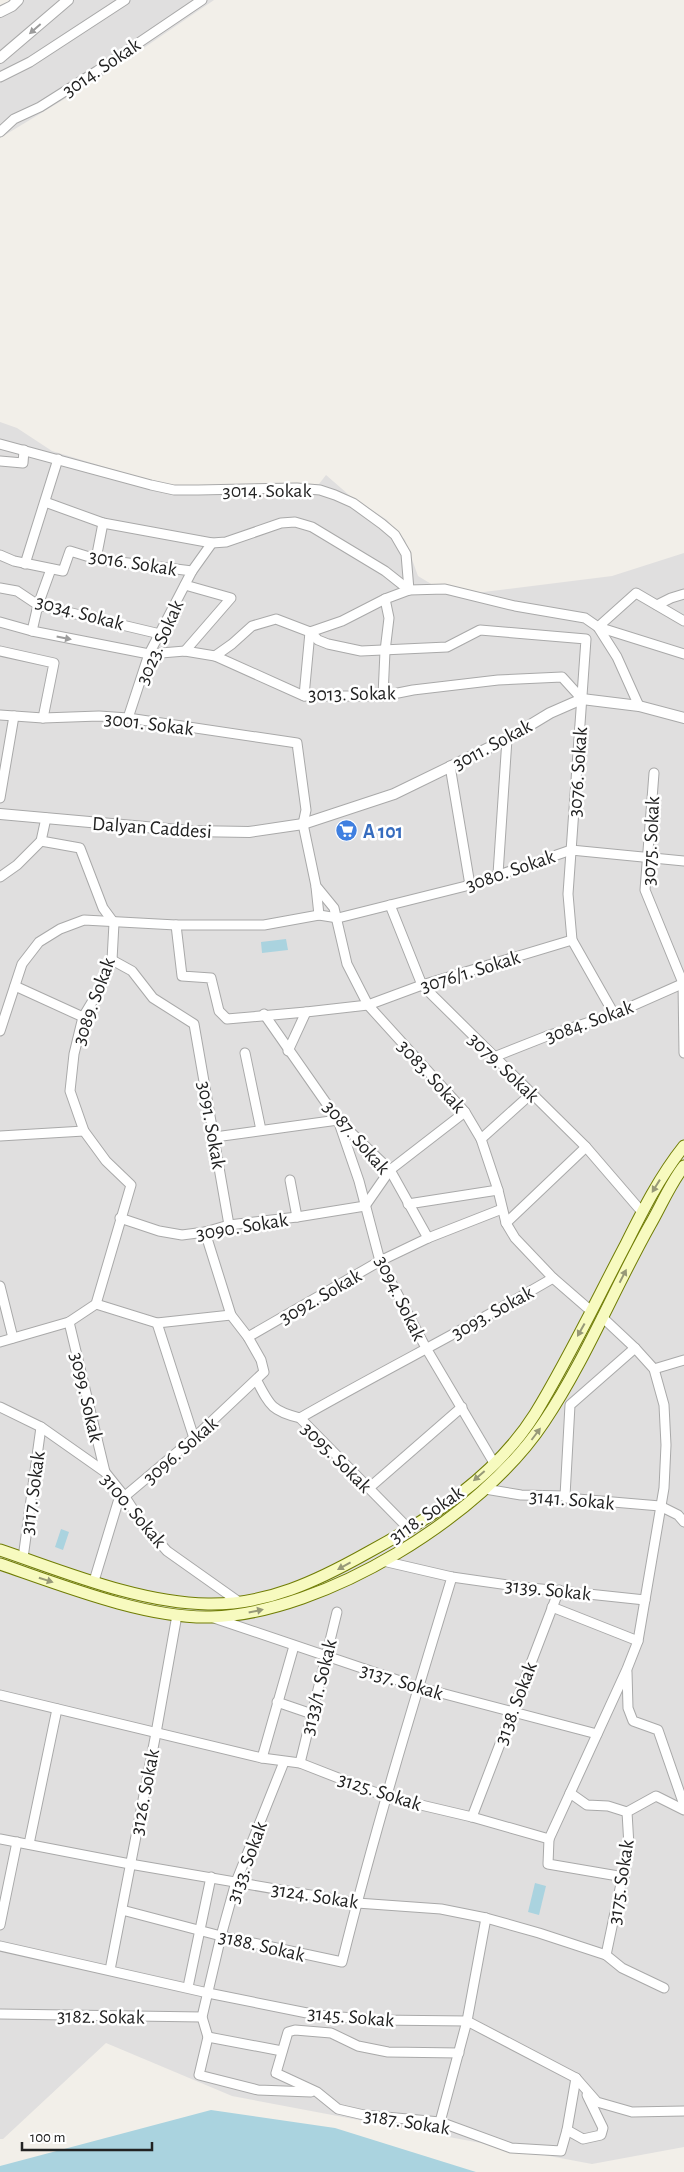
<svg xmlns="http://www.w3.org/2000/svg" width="684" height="2172" viewBox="0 0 684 2172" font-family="'Alegreya Sans',sans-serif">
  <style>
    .residential { fill: #e0dfdf }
    .water { fill: #aad3df }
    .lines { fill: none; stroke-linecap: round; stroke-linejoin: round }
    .minor-casing { stroke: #a9a9a9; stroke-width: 11 }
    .tertiary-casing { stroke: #a9a9a9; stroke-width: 12 }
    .secondary-casing { stroke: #707d05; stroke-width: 13 }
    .minor { stroke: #fff; stroke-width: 9 }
    .tertiary { stroke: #fff; stroke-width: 10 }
    .secondary { stroke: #f7fabf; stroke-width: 11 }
    .oneway { fill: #9c9c9c }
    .oneway2 { fill: #979978 }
    .labels { text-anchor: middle; stroke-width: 5; stroke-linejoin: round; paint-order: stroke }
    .street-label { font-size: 20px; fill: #222; stroke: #fff }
    .shop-label { font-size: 20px; font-weight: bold; fill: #366cbe; stroke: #fff; text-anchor: start }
  </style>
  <rect width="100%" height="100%" fill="#f2efe9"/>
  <g class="residential">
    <path d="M15,0h199l-110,75 -104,63v-130z"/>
    <path d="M0,422l17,6 35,23 116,35 151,-2 7,-9 23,20 38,25 18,20 13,36 33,20 161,-20 72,-23v1594l-92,17 -360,-68 -126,-53 -103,96h-3z"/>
  </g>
  <g class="water">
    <path d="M286,939l2,11 -26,3 -1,-11z"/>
    <path d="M61,1529l8,3 -6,18 -8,-3z"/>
    <path d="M535,1883l11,3 -7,29 -11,-3z"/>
    <path d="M211,2110l124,18 141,44h-476v-6z"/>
  </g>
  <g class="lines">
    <defs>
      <g id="minor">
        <path d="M0,77l30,-15 95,-62"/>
        <path d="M0,132l14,-13 26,-12 57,-36 105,-71"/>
        <path d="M0,444l151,41 23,5h24l99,-2 23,2 15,5 18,8 29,21 13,11 11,19 3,36"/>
        <path d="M0,461l23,2 1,-13"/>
        <path d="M45,502l58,21 109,20 14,-1 55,-19 14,-1 17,5 73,44 24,19"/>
        <path d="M0,555l14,6 49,10 7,-20 26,8 96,12"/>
        <path d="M96,559l7,-36"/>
        <path d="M25,564l33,-105"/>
        <path d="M185,585l46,13 -46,53"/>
        <path d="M0,588l17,3 21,14 122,29"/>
        <path d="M657,605l14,-7 13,-4"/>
        <path d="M0,622l32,9 117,23 36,-3 30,5 89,40h79l30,-6 85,-10 64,-3 20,22"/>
        <path d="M598,627l38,-34 48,28"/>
        <path d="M598,627l86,27"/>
        <path d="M32,631l6,-26 13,-36"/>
        <path d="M310,632l8,8 10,4 33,7 86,-4 33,-17 106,9 -18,255 4,46 42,74"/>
        <path d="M0,651l54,12 -11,55"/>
        <path d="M215,656l17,-12 20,-18 24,-7 34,13 32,-11 43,-22 24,-9 36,-1 70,17 70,12 13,9 19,30 22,49"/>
        <path d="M304,696l6,-64"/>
        <path d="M383,696l2,-45 4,-33 -4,-19"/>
        <path d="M0,715l43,3 56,-2 29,2 169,25 9,67 -3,14 13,62 18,22 13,56 21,41 97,107 16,27 17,51 8,33 9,15 38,40 38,33"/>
        <path d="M128,718l21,-64 43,-83 20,-28"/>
        <path d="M450,766l20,119"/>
        <path d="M654,773l-9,117 38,93 1,70"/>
        <path d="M0,798l14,-82"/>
        <path d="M41,841l5,-23"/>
        <path d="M498,874l9,-135"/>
        <path d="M0,877l17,-12 24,-24"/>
        <path d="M390,905l32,80 164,162 56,65"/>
        <path d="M319,915l19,3 132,-33 101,-35 113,11"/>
        <path d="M176,925l6,51 29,2 8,33 8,8 79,-7 -18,39"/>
        <path d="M112,960l20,11 21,27 41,26 35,201"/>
        <path d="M15,986l68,31"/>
        <path d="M306,1012l62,-7 54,-20 150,-45"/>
        <path d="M264,1014l74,106 52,50 38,68"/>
        <path d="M0,1031l22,-67 17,-22 21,-13 24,-9 92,5h88l55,-10 -3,-28"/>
        <path d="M245,1053l16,77"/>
        <path d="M494,1057l53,-21 67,-22 70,-31"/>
        <path d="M338,1120l21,61 21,80 46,87 68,115"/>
        <path d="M0,1136l84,-5"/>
        <path d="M215,1137l123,-17"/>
        <path d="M481,1139l50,-45"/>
        <path d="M290,1180l7,37"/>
        <path d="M408,1204l90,-14"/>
        <path d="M365,1206l25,-36 75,-58"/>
        <path d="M120,1218l39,13 23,4 23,-3 24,-7 68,-8 68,-11"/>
        <path d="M506,1223l80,-76"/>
        <path d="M0,1286l13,52"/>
        <path d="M96,1304l61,19 74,-8"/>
        <path d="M69,1322l36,150"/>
        <path d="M157,1323l37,115"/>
        <path d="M248,1337l132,-76 48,-23 74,-29"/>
        <path d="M0,1342l69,-20 27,-18 35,-119 -25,-24 -22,-30 -14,-40 4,-37 9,-37 18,-30 11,-27 2,-37 -11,-15 -23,-60 -39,-7"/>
        <path d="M654,1369l30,-9"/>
        <path d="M257,1381c13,25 15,30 43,37l110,112"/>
        <path d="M0,1407l41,20 64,45 20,25 17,26 25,28 72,51"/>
        <path d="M300,1418c84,-48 170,-91 253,-140"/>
        <path d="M369,1488l93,-81"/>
        <path d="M485,1489l36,6 44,1 1,2 94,8 18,9 6,7"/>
        <path d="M565,1496l5,-91 65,-57"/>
        <path d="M23,1558l18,-131"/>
        <path d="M383,1561l69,16 70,10 123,13"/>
        <path d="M94,1581l24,-79 76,-64 70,-66 -3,-12 -13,-23 -17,-22 -26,-83"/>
        <path d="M552,1607l86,34"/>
        <path d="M211,1617l207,70 179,47"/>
        <path d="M627,1672l1,36 5,13 25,9 26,75"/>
        <path d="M0,1695l262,63 38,5 87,34 85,20 77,22 78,-170 11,-28 26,-153 2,-43 -2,-40 -10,-36 -19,-21 -33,-31"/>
        <path d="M277,1702l35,12"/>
        <path d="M262,1758l32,-112"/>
        <path d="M284,1762l-48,120 -15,54 -19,81 6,20 -9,38 59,15 53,2"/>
        <path d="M300,1763l37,-151"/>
        <path d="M570,1793l17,12 21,1 19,6"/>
        <path d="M472,1817l87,-227"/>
        <path d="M0,1839l130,25 227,39 84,6 45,9 53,15 67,22 16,13 42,20"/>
        <path d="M549,1839l-1,25 76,13"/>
        <path d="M29,1844l28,-135"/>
        <path d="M122,1910l99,26 121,26c32,-129 71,-257 110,-385"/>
        <path d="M0,1925l17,-83"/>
        <path d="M0,1946l208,47 109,22 60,5 90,1 109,57 21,24 35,10 52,-1"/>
        <path d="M606,1955l23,-109 -2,-34 29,-16 28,14"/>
        <path d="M110,1970l46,-237 21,-118"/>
        <path d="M188,1987l23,-110"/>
        <path d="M0,2014l202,3"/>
        <path d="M208,2037l74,14"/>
        <path d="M459,2053l-71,-1 -30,-6 -27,-13 -36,-3 -7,2 -12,41 41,19 21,17 26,6 76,7 71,26 50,3 6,-21 9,-52"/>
        <path d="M440,2122l27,-101 19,-103"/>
        <path d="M567,2130l16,9 18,-4 2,-7 -16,-33"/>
      </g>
      <g id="tertiary">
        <path d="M0,12l12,-6 6,-6"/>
        <path d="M0,58l68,-58"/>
        <path d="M0,814l190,17 59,1 54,-8 91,-30 113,-55 43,-26 32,-14 57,7 45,12"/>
      </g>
      <g id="secondary">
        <path d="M0,1550c65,22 139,53 208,54 59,1 109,-23 159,-51 63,-34 129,-77 168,-139 33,-54 61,-113 91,-170 17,-34 34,-68 58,-98"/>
        <path d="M0,1564c61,21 147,55 211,53 114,-4 271,-101 333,-195 41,-61 70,-133 106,-197 11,-19 20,-41 34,-59"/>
      </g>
    </defs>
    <use href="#minor" class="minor-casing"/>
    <use href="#tertiary" class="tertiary-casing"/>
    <use href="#secondary" class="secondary-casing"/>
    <use href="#minor" class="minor"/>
    <use href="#tertiary" class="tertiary"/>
    <use href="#secondary" class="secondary"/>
  </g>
  <defs><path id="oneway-solid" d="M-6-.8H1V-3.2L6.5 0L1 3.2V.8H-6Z" transform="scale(1.25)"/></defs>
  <g class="oneway">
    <use href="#oneway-solid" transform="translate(35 29) rotate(139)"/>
    <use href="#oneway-solid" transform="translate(64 638) rotate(11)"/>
  </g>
  <g class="oneway2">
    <use href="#oneway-solid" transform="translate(656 1186) rotate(122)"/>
    <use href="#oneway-solid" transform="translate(623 1276) rotate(-63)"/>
    <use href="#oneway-solid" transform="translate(581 1330) rotate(119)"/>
    <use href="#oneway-solid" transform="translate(536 1434) rotate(-53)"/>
    <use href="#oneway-solid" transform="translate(479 1476) rotate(139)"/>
    <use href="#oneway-solid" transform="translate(344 1566) rotate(151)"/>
    <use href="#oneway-solid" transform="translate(46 1580) rotate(18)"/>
    <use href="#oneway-solid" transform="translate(256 1611) rotate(-12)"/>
  </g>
  <defs>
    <symbol id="supermarket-disc" viewBox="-11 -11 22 22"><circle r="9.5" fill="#3f7fe0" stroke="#fff"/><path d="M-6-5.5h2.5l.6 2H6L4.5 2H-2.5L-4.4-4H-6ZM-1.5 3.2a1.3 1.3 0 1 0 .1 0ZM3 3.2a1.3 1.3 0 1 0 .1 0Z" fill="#fff"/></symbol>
  </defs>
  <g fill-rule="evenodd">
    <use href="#supermarket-disc" x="334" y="818" width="25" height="25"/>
  </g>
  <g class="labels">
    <g class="street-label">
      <text transform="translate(101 67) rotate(-34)" y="7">3014. Sokak</text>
      <text x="267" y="497">3014. Sokak</text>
      <text transform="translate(133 562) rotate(9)" y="7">3016. Sokak</text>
      <text transform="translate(80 612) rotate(15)" y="7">3034. Sokak</text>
      <text transform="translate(159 642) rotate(-66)" y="7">3023. Sokak</text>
      <text transform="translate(352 693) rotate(-1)" y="7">3013. Sokak</text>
      <text transform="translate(149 723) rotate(7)" y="7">3001. Sokak</text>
      <text transform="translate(492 744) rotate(-28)" y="7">3011. Sokak</text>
      <text transform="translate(577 772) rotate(-86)" y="7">3076. Sokak</text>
      <text transform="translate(152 827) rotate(4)" y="7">Dalyan Caddesi</text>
      <text transform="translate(650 841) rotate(-87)" y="7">3075. Sokak</text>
      <text transform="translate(510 870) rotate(-19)" y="7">3080. Sokak</text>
      <text transform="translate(470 971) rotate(-17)" y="7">3076/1. Sokak</text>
      <text transform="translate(93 1001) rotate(-70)" y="7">3089. Sokak</text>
      <text transform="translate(589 1021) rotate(-20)" y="7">3084. Sokak</text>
      <text transform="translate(504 1067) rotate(44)" y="7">3079. Sokak</text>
      <text transform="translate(432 1076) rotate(48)" y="7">3083. Sokak</text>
      <text transform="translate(212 1125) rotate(80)" y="7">3091. Sokak</text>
      <text transform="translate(357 1137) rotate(49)" y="7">3087. Sokak</text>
      <text transform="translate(242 1226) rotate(-9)" y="7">3090. Sokak</text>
      <text transform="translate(320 1296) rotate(-30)" y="7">3092. Sokak</text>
      <text transform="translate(401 1298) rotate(64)" y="7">3094. Sokak</text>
      <text transform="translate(492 1312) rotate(-29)" y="7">3093. Sokak</text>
      <text transform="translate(87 1397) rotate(77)" y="7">3099. Sokak</text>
      <text transform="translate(180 1450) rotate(-41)" y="7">3096. Sokak</text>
      <text transform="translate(337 1457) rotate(45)" y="7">3095. Sokak</text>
      <text transform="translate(32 1493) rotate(-82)" y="7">3117. Sokak</text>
      <text transform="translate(572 1499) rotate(5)" y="7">3141. Sokak</text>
      <text transform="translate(134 1510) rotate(50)" y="7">3100. Sokak</text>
      <text transform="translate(426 1514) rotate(-35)" y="7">3118. Sokak</text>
      <text transform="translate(548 1589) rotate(6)" y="7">3139. Sokak</text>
      <text transform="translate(402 1681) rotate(17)" y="7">3137. Sokak</text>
      <text transform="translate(318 1687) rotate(-76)" y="7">3133/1. Sokak</text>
      <text transform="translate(515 1703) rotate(-69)" y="7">3138. Sokak</text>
      <text transform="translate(380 1791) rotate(18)" y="7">3125. Sokak</text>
      <text transform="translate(144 1792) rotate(-79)" y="7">3126. Sokak</text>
      <text transform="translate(246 1862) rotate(-70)" y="7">3133. Sokak</text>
      <text transform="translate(620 1882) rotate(-81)" y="7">3175. Sokak</text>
      <text transform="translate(315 1895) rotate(9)" y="7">3124. Sokak</text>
      <text transform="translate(262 1945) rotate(13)" y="7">3188. Sokak</text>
      <text transform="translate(101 2016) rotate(1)" y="7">3182. Sokak</text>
      <text transform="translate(351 2016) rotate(5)" y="7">3145. Sokak</text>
      <text transform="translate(407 2121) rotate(9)" y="7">3187. Sokak</text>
    </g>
    <g class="shop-label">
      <text x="363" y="838">A 101</text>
    </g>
  </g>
  <path d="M22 2142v8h130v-8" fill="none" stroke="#222222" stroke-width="2.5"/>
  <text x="30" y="2142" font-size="15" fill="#222222" stroke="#ffffff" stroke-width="4" paint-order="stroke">100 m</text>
</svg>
